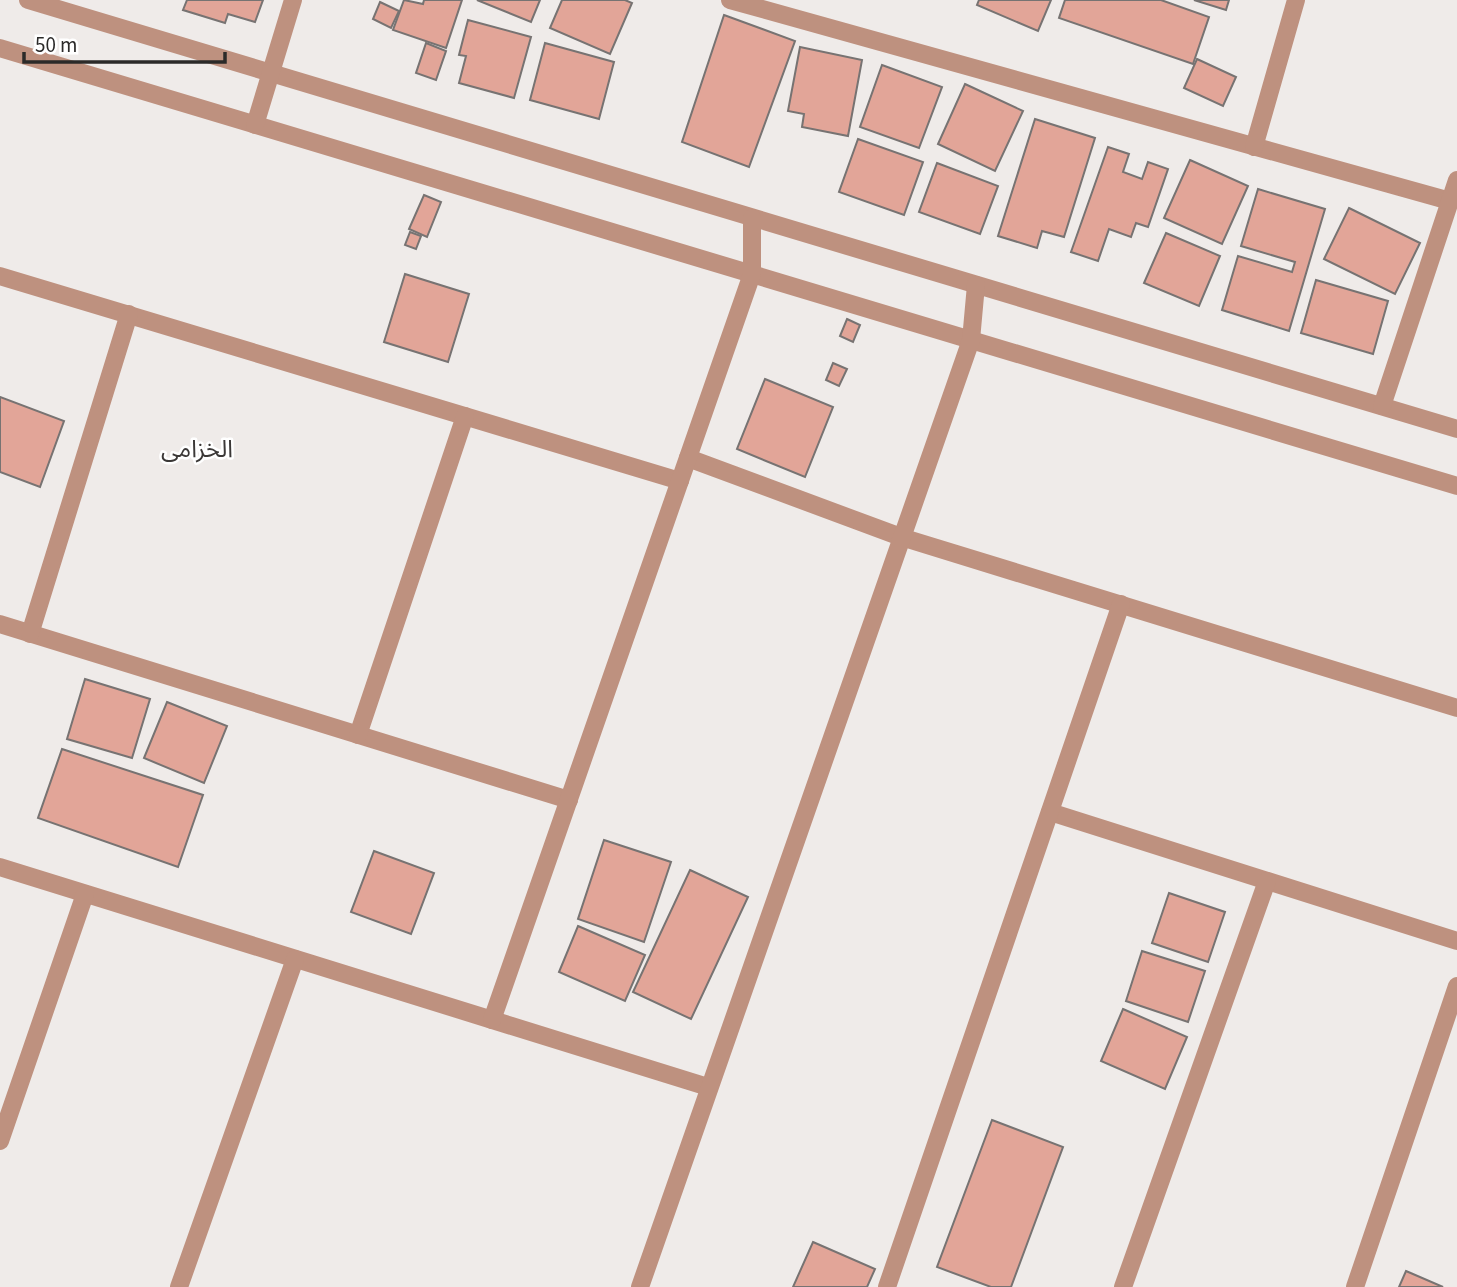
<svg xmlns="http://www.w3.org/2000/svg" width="1457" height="1287" viewBox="0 0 1457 1287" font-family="'Source Sans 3','Noto Sans Arabic',sans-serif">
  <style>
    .building { fill: #e2a598; stroke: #777372; stroke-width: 2 }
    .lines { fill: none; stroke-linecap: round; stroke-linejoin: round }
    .minor { stroke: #be917f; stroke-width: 18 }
    .labels { text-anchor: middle; stroke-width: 5; stroke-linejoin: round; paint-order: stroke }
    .neighbourhood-label { font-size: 24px; fill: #3b3837; stroke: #fff }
  </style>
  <rect width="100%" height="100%" fill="#efebe9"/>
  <g class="building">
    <path d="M187,0h76l-8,22 -27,-8 -3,9 -42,-13z"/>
    <path d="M404,0l19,4 1,-4h38l-16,48 -53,-18z"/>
    <path d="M477,0h63l-9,22z"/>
    <path d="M562,0h63l7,3 -22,51 -60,-26z"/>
    <path d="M979,0h72l-13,31 -61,-26z"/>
    <path d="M1065,0h96l48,17 -16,47 -134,-46z"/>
    <path d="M1194,0h35l-3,10z"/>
    <path d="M380,2l19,9 -8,17 -18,-9z"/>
    <path d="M724,15l71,26 -46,126 -67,-25z"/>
    <path d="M468,20l63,17 -17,61 -55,-15 7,-27 -7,-1z"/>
    <path d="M426,43l20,8 -10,29 -20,-7z"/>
    <path d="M545,43l69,19 -15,57 -69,-19z"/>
    <path d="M800,47l62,13 -14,76 -46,-9 2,-13 -16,-3z"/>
    <path d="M1197,59l39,18 -13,29 -39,-18z"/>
    <path d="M882,65l60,22 -23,61 -59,-21z"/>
    <path d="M965,84l58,27 -28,60 -57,-27z"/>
    <path d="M1035,119l60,19 -31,99 -22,-6 -5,17 -39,-12z"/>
    <path d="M858,139l65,23 -19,53 -65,-23z"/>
    <path d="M1108,147l21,7 -6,18 19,7 6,-17 20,7 -20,58 -12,-4 -5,14 -22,-8 -11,32 -27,-9z"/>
    <path d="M1190,160l58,26 -26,58 -58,-26z"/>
    <path d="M937,163l61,23 -18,48 -61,-22z"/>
    <path d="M1258,189l67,20 -36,122 -67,-21 16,-54 54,16 3,-10 -54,-16z"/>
    <path d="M424,195l17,7 -14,35 -18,-8z"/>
    <path d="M1349,208l71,35 -25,51 -71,-35z"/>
    <path d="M410,232l11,4 -5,13 -11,-4z"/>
    <path d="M1166,233l54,23 -21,50 -55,-23z"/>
    <path d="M405,274l64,20 -21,68 -64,-20z"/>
    <path d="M1316,280l72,21 -15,53 -72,-21z"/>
    <path d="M847,319l13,6 -7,17 -13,-6z"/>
    <path d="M833,363l14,6 -8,17 -13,-6z"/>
    <path d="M765,379l68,28 -28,70 -68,-28z"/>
    <path d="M0,397l64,24 -24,66 -40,-15z"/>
    <path d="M85,679l65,20 -18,59 -65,-19z"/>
    <path d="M167,702l60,24 -23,57 -60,-25z"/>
    <path d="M62,749l141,46 -25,72 -140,-49z"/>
    <path d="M604,840l67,22 -27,80 -66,-23z"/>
    <path d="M374,851l60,22 -23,61 -60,-22z"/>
    <path d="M690,870l58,27 -57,122 -58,-27z"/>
    <path d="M1169,893l56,19 -17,50 -56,-19z"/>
    <path d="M578,926l67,29 -20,46 -66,-29z"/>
    <path d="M1142,951l63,20 -17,51 -62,-21z"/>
    <path d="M1123,1009l64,28 -22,52 -64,-28z"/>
    <path d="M992,1120l71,27 -52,140h-20l-54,-20z"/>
    <path d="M813,1242l62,27 -8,18h-74z"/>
    <path d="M1406,1271l37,16h-44z"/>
  </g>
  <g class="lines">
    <g class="minor">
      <path d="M28,0l1429,429"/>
      <path d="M730,0l720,201"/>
      <path d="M0,48l1457,438"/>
      <path d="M255,125l38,-125"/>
      <path d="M1254,147l42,-147"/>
      <path d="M0,276l680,205"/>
      <path d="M1382,406l75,-226"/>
      <path d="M688,458l213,79 556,171"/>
      <path d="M0,624l569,176"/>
      <path d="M30,634l99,-320"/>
      <path d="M358,735l107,-319"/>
      <path d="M1050,812l407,129"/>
      <path d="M0,867l708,220"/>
      <path d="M492,1020l260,-746v-56"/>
      <path d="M0,1141l85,-247"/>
      <path d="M179,1287l116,-328"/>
      <path d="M640,1287l331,-947 5,-55"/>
      <path d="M887,1287l234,-683"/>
      <path d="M1123,1287l144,-406"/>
      <path d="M1355,1287l102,-301"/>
    </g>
  </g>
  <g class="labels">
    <g class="neighbourhood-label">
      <text x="197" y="457">الخزامى</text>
    </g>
  </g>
  <path d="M24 52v10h201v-10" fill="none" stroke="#2b2a29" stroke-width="3.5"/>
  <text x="35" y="52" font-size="21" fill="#2b2a29" stroke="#ffffff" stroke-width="5" paint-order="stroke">50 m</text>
</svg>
